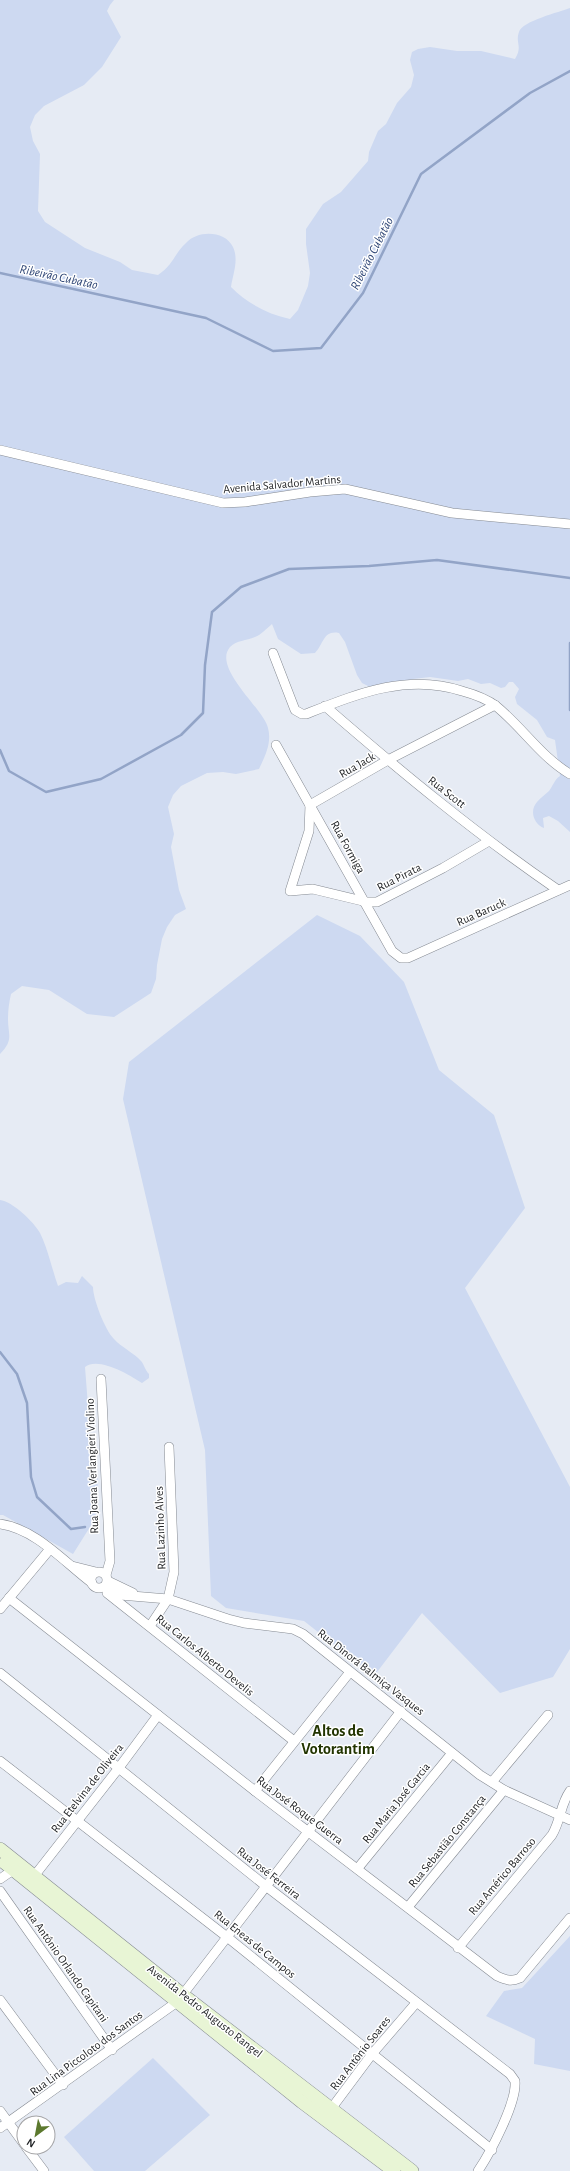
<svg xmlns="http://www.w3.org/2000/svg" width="570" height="2171" viewBox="0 0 570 2171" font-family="'Alegreya Sans',sans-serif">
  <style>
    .green { fill: #cdd9f1 }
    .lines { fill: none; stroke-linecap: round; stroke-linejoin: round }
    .stream { stroke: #92a4c7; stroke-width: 2.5 }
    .street-casing { stroke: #858a92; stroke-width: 10 }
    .secondary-casing { stroke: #858a92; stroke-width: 14 }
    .street { stroke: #fff; stroke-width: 9 }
    .secondary { stroke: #e8f5d5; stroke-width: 13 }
    .labels { text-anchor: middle; stroke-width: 3; stroke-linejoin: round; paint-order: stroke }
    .street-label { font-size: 12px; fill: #1d1f22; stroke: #fff }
    .water-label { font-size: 13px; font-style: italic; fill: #2f4676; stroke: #fff }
    .district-label { font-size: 16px; font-weight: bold; fill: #223400; stroke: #fff }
  </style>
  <rect width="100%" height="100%" fill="#e6ebf4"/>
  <g class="green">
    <path d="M0,0h114l-4,5 -3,6 14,26 -19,30 -18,18 -40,21 -9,9 -5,12 3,14 7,13 -2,57 7,11 40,26 35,14 12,8 26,5c16,-11 16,-21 28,-32 11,-13 39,-13 47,4 6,13 0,27 -2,40 16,16 36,27 59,32l8,-9 10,-24 2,-13 -4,-29v-15l17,-25 18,-12 27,-31 1,-9 9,-21 8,-7 11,-21 14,-16 3,-12 -4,-15 2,-8 6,-3 12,-2 27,4h24l34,8c8,-13 0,-16 4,-27 3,-11 41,-20 51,-24v824l-12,-11 -9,-5 -6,2 1,10c-10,-4 -15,-17 -7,-26 3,-4 8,-7 12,-11 4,-5 5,-11 11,-15l-5,-36 -8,-3 -10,-17 -20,-16 -2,-7 4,-8 -6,-7h-4l-4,5 -4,1 -11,-5 -9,1 -13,-5 -10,2 -28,-4 -17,2 -28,7h-17l-6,-3 -5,-8 -12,-33 -6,-9c-16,-3 -15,11 -24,20l-14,1 -23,-15 -6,-15c-5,4 -11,11 -17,13 -9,4 -18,3 -25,10 -18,21 34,62 38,81 4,15 -3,28 -9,41l-23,5 -13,-2 -16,1 -26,13 -8,9 -5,12 6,27 -3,13 8,43 7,19 -11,6 -8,12 -5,12 -5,26 -1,14 -5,14 -37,24 -27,-3 -38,-24 -27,-4 -11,8c-2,9 -3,17 -3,25 0,16 6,21 -8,35z"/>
    <path d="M317,915l43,21 44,46 35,88 55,45 31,93 -60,80 105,199v162l-17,28 -53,16 -78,-80 -48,63 -70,-55 -78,-13 -15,-12 -6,-146 -82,-351 6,-37z"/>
    <path d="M0,1200c12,1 34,22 40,33 8,16 12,36 18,53l8,-4 12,1 4,-7 11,11c0,12 12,43 21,52 7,8 20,14 27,22 3,3 4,9 8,13v4l-7,5c-12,-8 -44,-27 -57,-16l6,78 7,35 -3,39 -22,35 -70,-39h-3z"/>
    <path d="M570,1936v135l-36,-7 1,-25 -49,-23 18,-25 18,-3z"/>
    <path d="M153,2058l57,57 -65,56h-51l-30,-34z"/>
  </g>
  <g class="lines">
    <g class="stream">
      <path d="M0,273l206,45 67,33 48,-3 42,-55 58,-119 109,-81 40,-22"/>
      <path d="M570,643v67"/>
      <path d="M0,750l9,21 37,21 55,-13 80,-44 22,-22 2,-48 7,-53 29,-25 48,-18 80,-3 68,-6 133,18"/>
      <path d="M0,1352l17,22 10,29 4,74 6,20 34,32 14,-2"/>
    </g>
    <defs>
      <g id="street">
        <path d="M0,450l223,53 22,-1 65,-10 35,-3 107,24 118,11"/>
        <path d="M273,653l22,57 7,4h4c51,-20 101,-41 156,-23 11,3 25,8 34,15 26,21 45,51 74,68"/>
        <path d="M325,706c75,65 151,128 233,184"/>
        <path d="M276,745l116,206 9,7h7l162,-73"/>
        <path d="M489,841l-46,27 -66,34h-10l-54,-13 -23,2 19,-60 1,-26 78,-45 107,-55"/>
        <path d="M101,1379l9,182 -4,14"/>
        <path d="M0,1524c36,5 64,38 92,59"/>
        <path d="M72,1566l24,6"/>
        <circle cx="99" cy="1580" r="8"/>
        <path d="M108,1581l25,12"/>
        <path d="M105,1587l15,8 48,4 60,20 16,4 49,6 10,5 177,141 24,15 66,30"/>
        <path d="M107,1593l187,148"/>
        <path d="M9,1598l246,193 242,185c9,4 14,6 23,2l50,-60"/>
        <path d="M0,1609l50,-60"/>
        <path d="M150,1626l18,-27 6,-27 -5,-125"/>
        <path d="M0,1673l267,214 243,187 5,7c2,22 -25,72 -37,90"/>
        <path d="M0,1761l227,176 265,213"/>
        <path d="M492,1782l56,-67"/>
        <path d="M255,1791l95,-119"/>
        <path d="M358,1868l94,-115"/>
        <path d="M35,1875l83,-106 40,-54"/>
        <path d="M0,1879l13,-9"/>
        <path d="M0,1891l112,159"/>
        <path d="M408,1907l96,-117"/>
        <path d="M458,1948l94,-113c9,-15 8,-30 18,-44"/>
        <path d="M0,2000l63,85"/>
        <path d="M0,2111l24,33"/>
        <path d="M328,2113l44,-59 44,-51"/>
        <path d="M0,2128l177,-126 224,-291"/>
        <path d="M26,2147l18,24"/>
      </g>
      <g id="secondary">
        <path d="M0,1849l183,146 229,176"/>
        <path d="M5,1863l297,239 92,69"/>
      </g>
    </defs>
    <use href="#street" class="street-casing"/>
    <use href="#secondary" class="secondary-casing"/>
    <use href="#street" class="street"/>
    <use href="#secondary" class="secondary"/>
  </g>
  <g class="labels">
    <g class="street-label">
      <text transform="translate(282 484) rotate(-5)" y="4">Avenida Salvador Martins</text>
      <text transform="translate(357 765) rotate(-30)" y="4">Rua Jack</text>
      <text transform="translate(447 792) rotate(38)" y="4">Rua Scott</text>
      <text transform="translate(348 847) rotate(61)" y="4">Rua Formiga</text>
      <text transform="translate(399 877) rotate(-27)" y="4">Rua Pirata</text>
      <text transform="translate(481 912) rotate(-24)" y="4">Rua Baruck</text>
      <text transform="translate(92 1466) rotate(-92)" y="4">Rua Joana Verlangieri Violino</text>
      <text transform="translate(160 1528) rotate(-92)" y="4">Rua Lazinho Alves</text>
      <text transform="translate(205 1655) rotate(39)" y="4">Rua Carlos Alberto Develis</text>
      <text transform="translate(371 1672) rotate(38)" y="4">Rua Dinorá Balmiça Vasques</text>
      <text transform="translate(87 1788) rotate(-52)" y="4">Rua Etelvina de Oliveira</text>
      <text transform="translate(396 1803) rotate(-51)" y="4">Rua Maria José Garcia</text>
      <text transform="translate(300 1810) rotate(37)" y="4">Rua José Roque Guerra</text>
      <text transform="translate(447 1841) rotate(-51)" y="4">Rua Sebastião Constança</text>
      <text transform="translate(269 1873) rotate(38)" y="4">Rua José Ferreira</text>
      <text transform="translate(502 1876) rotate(-50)" y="4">Rua Américo Barroso</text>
      <text transform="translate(255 1944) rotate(39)" y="4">Rua Eneas de Campos</text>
      <text transform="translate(66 1964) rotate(55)" y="4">Rua Antônio Orlando Capitani</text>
      <text transform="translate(205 2011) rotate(38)" y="4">Avenida Pedro Augusto Rangel</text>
      <text transform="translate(86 2053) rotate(-36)" y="4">Rua Lina Piccoloto dos Santos</text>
      <text transform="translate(360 2053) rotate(-52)" y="4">Rua Antônio Soares</text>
    </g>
    <g class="water-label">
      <text transform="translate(371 253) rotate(-63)" y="5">Ribeirão Cubatão</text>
      <text transform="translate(59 276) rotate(12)" y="5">Ribeirão Cubatão</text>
    </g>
    <g class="district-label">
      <text x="338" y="1736">Altos de<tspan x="338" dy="18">Votorantim</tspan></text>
    </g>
  </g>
  <g transform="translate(36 2135) rotate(212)"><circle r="19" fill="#ffffff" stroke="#a5a5a7"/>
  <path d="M0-3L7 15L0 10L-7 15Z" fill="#5c792e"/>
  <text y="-6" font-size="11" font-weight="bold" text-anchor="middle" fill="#1d1f22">N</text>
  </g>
</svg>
